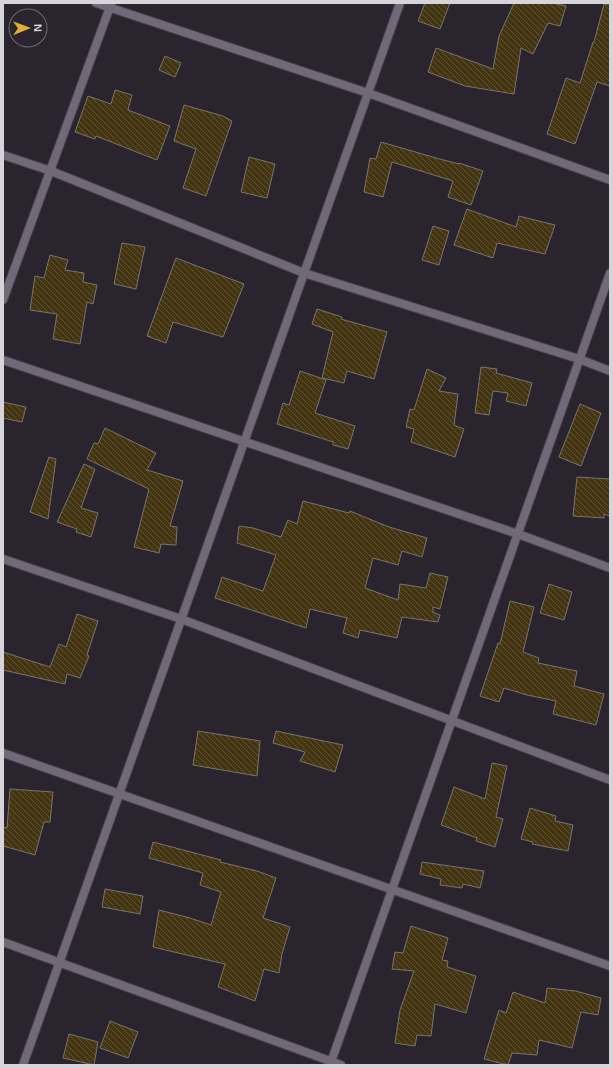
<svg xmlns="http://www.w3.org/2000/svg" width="613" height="1068" viewBox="0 0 613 1068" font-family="Arial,sans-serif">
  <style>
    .building { fill: url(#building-back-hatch); stroke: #7a7469 }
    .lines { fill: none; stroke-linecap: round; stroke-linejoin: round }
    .minor-casing { stroke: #454049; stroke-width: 10 }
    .minor { stroke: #716978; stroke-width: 8 }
  </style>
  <defs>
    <pattern id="building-back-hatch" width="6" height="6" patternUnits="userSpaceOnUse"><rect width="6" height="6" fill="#443512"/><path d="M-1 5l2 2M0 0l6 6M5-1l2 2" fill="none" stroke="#5e5134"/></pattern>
  </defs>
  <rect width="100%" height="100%" fill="#29242e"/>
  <g class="building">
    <path d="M425,3h25l-10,26 -22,-8z"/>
    <path d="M514,3h39l13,3 -6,20 -12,-3 -15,31 -12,-6 -7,46 -49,-8 -37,-14 8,-24 57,21 6,-33z"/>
    <path d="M604,4h6v82l-13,-4 -22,62 -28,-10 19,-56 14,5 13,-41h1z"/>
    <path d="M165,56l16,7 -6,14 -16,-7z"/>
    <path d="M115,90l17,5 -4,15 42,16 -13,34 -61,-24 -1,3 -20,-7 13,-36 23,8z"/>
    <path d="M184,105l39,11 9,5 -26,75 -23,-8 13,-39 -22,-8z"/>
    <path d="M381,142l55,16 23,6v-1l24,8 -12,34 -23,-8 5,-16 -61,-19 -9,35 -19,-5 6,-34 6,1z"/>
    <path d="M249,157l26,7 -8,34 -26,-6z"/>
    <path d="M467,209l49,18 3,-11 36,9 -10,29 -48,-11 -4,15 -39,-13z"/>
    <path d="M433,226l16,5 -10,34 -17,-5z"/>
    <path d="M122,243l23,4 -9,42 -22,-5z"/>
    <path d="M50,255l18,5 -3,10 19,3 -1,9 14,3 -4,19 -6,-2 -7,42 -27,-5 4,-25 -27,-4 5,-34 9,2z"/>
    <path d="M176,258l68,26 -21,53 -50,-15 -7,21 -19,-7z"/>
    <path d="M317,309l25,8 -1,2 46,13 -13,47 -27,-8 -3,12 -22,-5 11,-46 -21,-8z"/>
    <path d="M481,367l16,2 -1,4 36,10 -6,23 -20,-5 2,-8 -15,-2 -4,24 -14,-2z"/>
    <path d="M427,369l19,9 -7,13 19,3 -4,31 10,4 -9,28 -44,-15 3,-13 -8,-2 4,-18 4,1z"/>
    <path d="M300,371l26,9 -11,33 40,13 -7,23 -15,-4v-3l-56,-18 6,-21 6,2z"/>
    <path d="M3,402l23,5 -4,15 -19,-4z"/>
    <path d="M580,404l21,9 -20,53 -22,-9z"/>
    <path d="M105,428l51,25 -9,17 36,11 -13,45 7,1 -1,18 -15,-1 -2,9 -25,-6 15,-58 -62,-30 7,-16 4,1z"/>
    <path d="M49,457l7,2 -8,60 -18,-7z"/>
    <path d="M84,464l11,5 -14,39 17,5 -7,24 -15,-5 1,-3 -20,-7z"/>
    <path d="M577,477l33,2v37l-6,-2v4l-31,-2z"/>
    <path d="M303,501l46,12 1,-2 39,16 38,11 -5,19 -20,-6 -4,14 -25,-7 -8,30 33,12 2,-16 26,4 4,-15 18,4 -8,32 -7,-2v5l7,3 -2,7 -36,-5 -5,21 -37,-8 -2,8 -15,-5 4,-15 -37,-9 -4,19 -91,-30 7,-21 41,14 13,-36 -39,-12 2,-17 14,2 28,9 7,-17 9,4z"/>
    <path d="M549,584l23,8 -8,28 -24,-7z"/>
    <path d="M510,601l24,6 -11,45 16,6 -1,5 39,8 -3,15 30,8 -8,31 -43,-11 3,-13 -29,-6 -23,-7 -5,14 -19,-6 18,-53 2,1z"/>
    <path d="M77,614l21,7 -11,34 2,1 -9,22 -13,-4 -2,10 -62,-14v-18l47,15 9,-23 7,3z"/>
    <path d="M198,731l62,10 -3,35 -64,-11z"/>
    <path d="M276,731l67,14 -8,27 -35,-11 5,-9 -32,-9z"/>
    <path d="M492,763l15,3 -11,51 7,2 -8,28 -19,-6 1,-3 -36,-13 13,-38 31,12z"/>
    <path d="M10,789l43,3 -3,30h-6l-9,33 -32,-9v-19l4,1z"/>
    <path d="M530,808l26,8 -1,5 18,4 -5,26 -36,-7 1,-2 -12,-3z"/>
    <path d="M153,842l68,18 -1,2 37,9 19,7 -13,40 27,9 -8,27 -3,19 -15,-4 -9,32 -37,-14 7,-23 -72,-17 6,-37 31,8 21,7 10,-33 -21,-7 3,-12 -54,-15z"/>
    <path d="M422,862l62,9 -4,17 -17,-4 -1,4 -22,-3 1,-6 -21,-5z"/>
    <path d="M105,889l38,7 -3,18 -38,-7z"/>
    <path d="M411,926l37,12 -6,22 6,1 -1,6 29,9 -10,37 -31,-9 -4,32 -14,-1 -2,11 -20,-3 5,-33 14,-39 -22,-2 3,-17 8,1z"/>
    <path d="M547,988l29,3 25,7 -3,17 -17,-3 -9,36 -33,-8 -2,15 -25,-2 -4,12 -24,-6 15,-49 7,3 7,-21 32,11z"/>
    <path d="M110,1021l28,11 -10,26 -28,-10z"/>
    <path d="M69,1034l29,8 -4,23 -31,-7z"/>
  </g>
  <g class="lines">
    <defs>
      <g id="minor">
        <path d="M96,3l272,90 242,87"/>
        <path d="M3,155l48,16 253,102 275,86 31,12"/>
        <path d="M3,300l108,-296"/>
        <path d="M3,360l515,174 92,34"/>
        <path d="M3,559l178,60 429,161"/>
        <path d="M3,753l607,213"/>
        <path d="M3,942l338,123"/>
        <path d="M23,1065l377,-1062"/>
        <path d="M330,1065l280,-792"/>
      </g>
    </defs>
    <use href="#minor" class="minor-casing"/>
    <use href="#minor" class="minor"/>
  </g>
  <rect width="613" height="1068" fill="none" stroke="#d6d3d9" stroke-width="8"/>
  <g transform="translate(28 28) rotate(89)"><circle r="19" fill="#29242e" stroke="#6e6a72"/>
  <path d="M0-3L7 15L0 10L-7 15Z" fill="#e2af34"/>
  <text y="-6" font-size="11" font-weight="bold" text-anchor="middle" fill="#d6d3d9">N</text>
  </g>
</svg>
